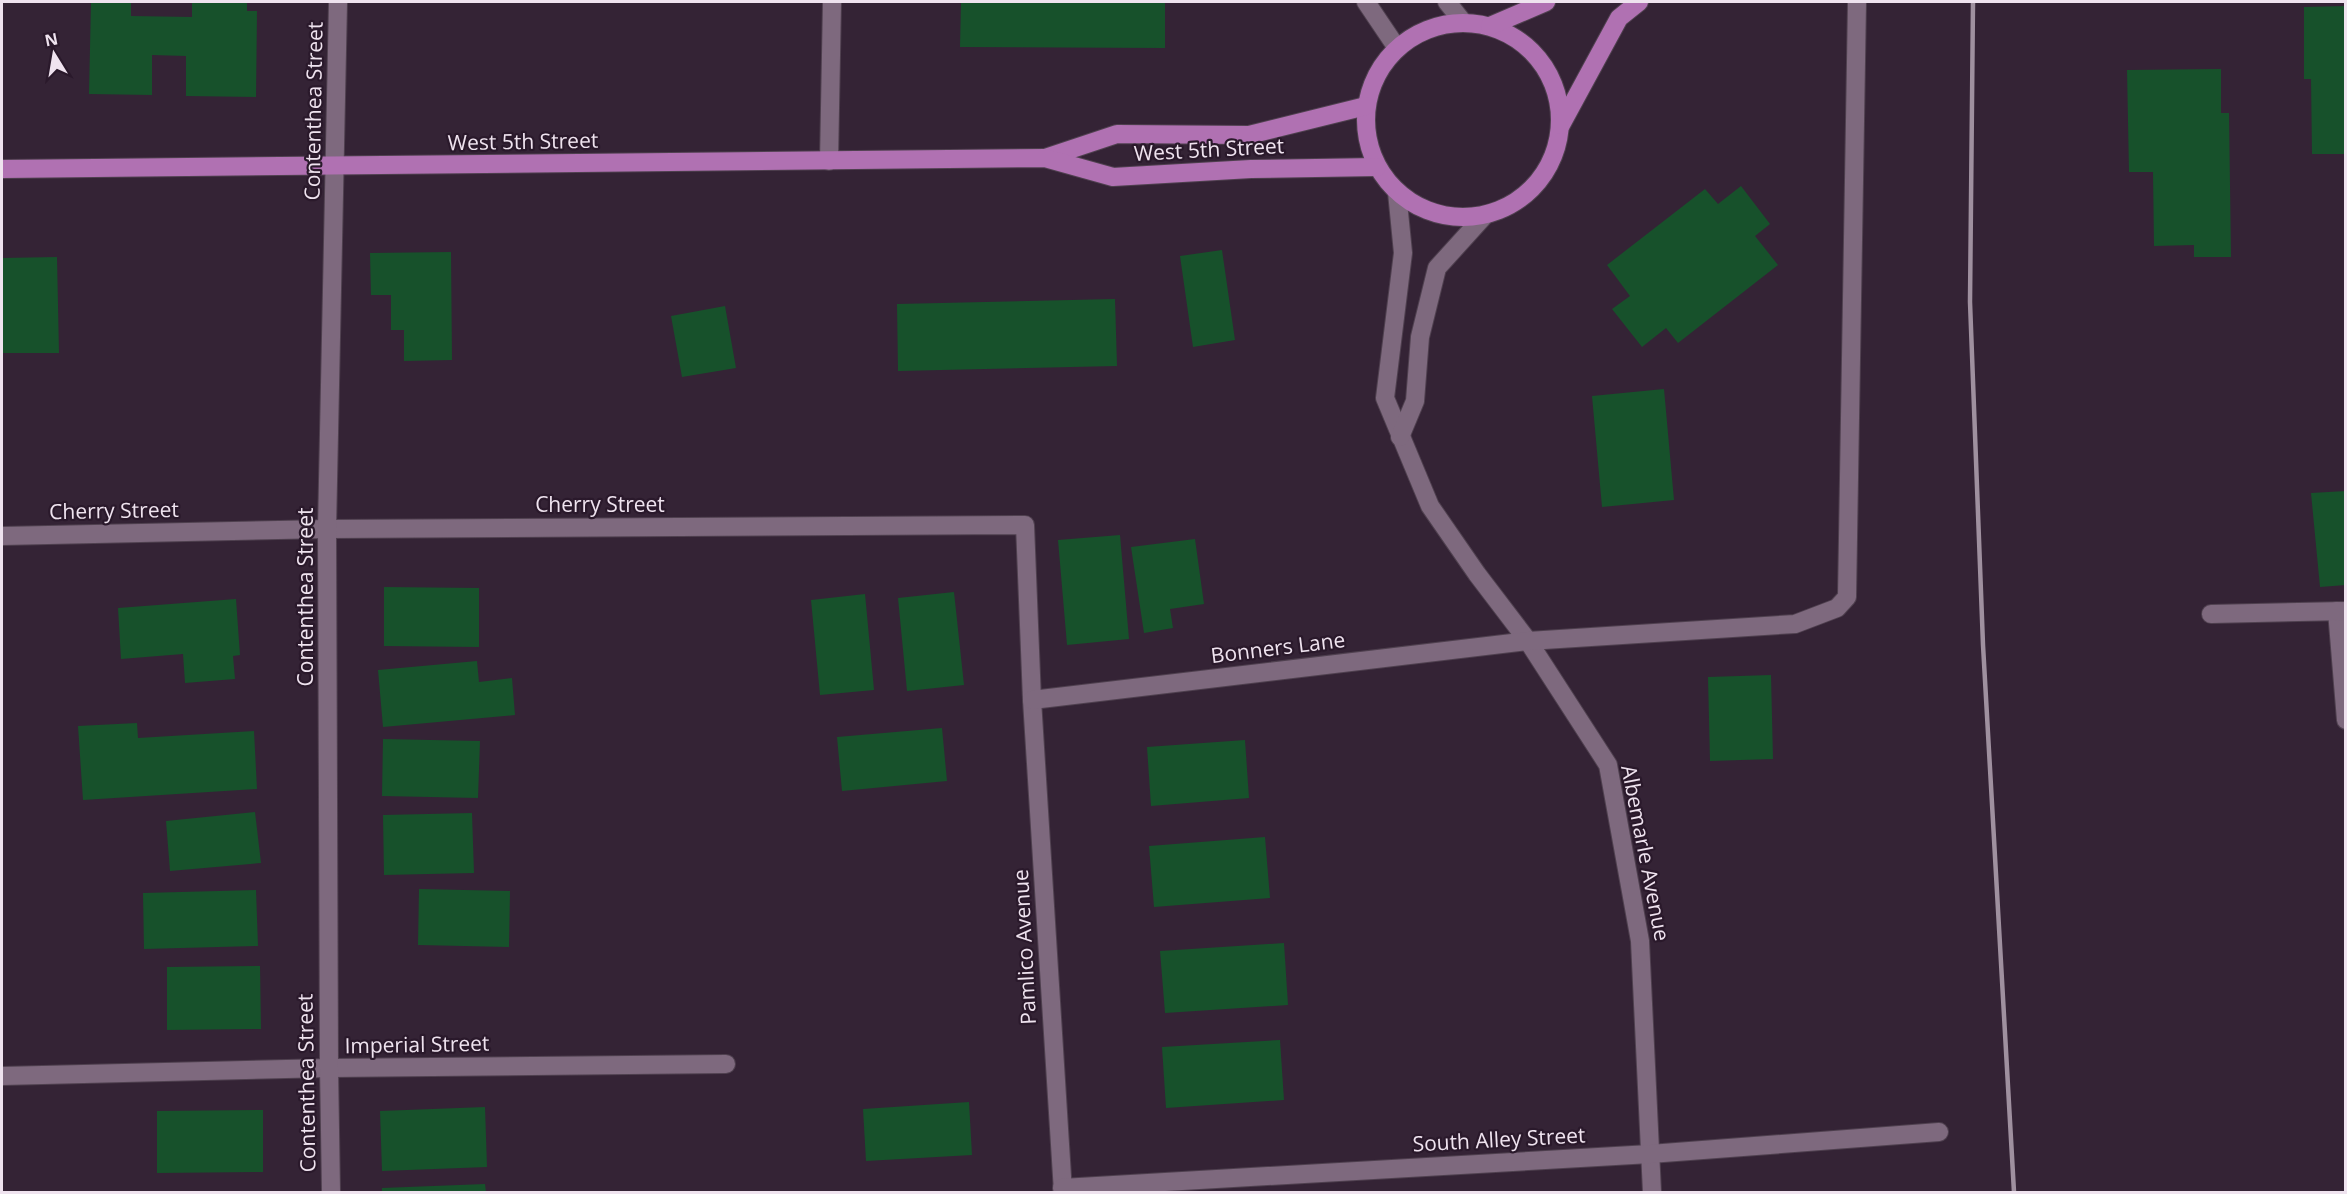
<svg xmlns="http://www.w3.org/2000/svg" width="2347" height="1194" viewBox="0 0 2347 1194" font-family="'Open Sans',sans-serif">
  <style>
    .building { fill: #17512b }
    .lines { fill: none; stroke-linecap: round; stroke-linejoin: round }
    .minor-casing { stroke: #4f404f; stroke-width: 20 }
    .major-casing { stroke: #4f404f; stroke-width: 20 }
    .minor { stroke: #7e697e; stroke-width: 18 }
    .major { stroke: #b071b2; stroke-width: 18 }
    .rail { stroke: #9f909f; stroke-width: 4.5 }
    .labels { text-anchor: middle; stroke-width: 4.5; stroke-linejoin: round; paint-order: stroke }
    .street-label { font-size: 21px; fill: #efe3ef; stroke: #2a192b }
  </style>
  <rect width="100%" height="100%" fill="#342335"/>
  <g class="building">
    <path d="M91,2h40v14l61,1v-15h55v9h10l-1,86 -70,-1v-40l-34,-1v40l-63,-1z"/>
    <path d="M961,2h204v46l-205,-1z"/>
    <path d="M2346,6v148h-34l-1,-75h-7v-72z"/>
    <path d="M2221,69v44h8l2,144h-37v-12l-40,1 -1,-74h-24l-2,-102z"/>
    <path d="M1741,186l29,38 -15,12 23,29 -100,78 -12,-15 -24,19 -30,-38 18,-13 -23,-31 98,-76 13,15z"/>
    <path d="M1222,250l13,90 -42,7 -13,-91z"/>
    <path d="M451,252l1,108 -48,1v-31h-13v-35h-20l-1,-42z"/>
    <path d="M57,257l2,96h-57v-95z"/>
    <path d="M1115,299l2,67 -219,5 -1,-67z"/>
    <path d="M725,306l11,62 -54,9 -11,-61z"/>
    <path d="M1664,389l10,111 -72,7 -10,-111z"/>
    <path d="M2346,491v94l-26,2 -9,-94z"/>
    <path d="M1120,535l9,104 -62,6 -9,-105z"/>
    <path d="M1195,539l9,65 -34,5 3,19 -29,5 -13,-86z"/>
    <path d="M384,587l95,1v59l-95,-1z"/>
    <path d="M954,592l10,93 -57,6 -9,-93z"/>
    <path d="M865,594l9,96 -54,5 -9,-95z"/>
    <path d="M236,599l4,56 -7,1 2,23 -50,4 -2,-29 -62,5 -3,-51z"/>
    <path d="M477,661l2,21 33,-4 3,37 -132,12 -5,-57z"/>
    <path d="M1771,675l2,84 -63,2 -2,-84z"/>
    <path d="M137,723l1,15 116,-7 3,58 -174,11 -5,-74z"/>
    <path d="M942,728l5,53 -105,10 -5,-54z"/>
    <path d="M383,739l97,2 -2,57 -96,-2z"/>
    <path d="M1245,740l4,58 -98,8 -4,-59z"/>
    <path d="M255,812l6,51 -91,8 -4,-50z"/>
    <path d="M472,813l2,60 -90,2 -1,-60z"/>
    <path d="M1265,837l5,61 -116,9 -5,-61z"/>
    <path d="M419,889l91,2 -1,56 -91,-2z"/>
    <path d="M256,890l2,56 -114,3 -1,-56z"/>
    <path d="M1284,943l4,62 -123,8 -5,-62z"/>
    <path d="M260,966l1,63 -94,1v-63z"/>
    <path d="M1280,1040l4,60 -118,8 -4,-61z"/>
    <path d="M969,1102l3,53 -106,6 -3,-52z"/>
    <path d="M485,1107l2,60 -105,4 -2,-60z"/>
    <path d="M263,1110v62l-106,1v-62z"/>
    <path d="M485,1184l1,8h-104v-4z"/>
  </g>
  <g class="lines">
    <defs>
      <g id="minor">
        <path d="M1366,2l31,46"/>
        <path d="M1447,2l16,20"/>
        <path d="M829,161l3,-159"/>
        <path d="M1397,192l6,61 -18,145 45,108 47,68 51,67 80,124 32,176 12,251"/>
        <path d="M1400,437l15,-36 5,-64 17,-69 48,-53"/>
        <path d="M2,536l325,-7 698,-4 7,175 31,492"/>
        <path d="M2337,611l9,109"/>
        <path d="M2211,614l135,-3"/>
        <path d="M1032,700l496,-59 267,-17 42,-16 10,-11 10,-595"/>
        <path d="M2,1076l327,-8 397,-4"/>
        <path d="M1062,1188l588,-34 289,-22"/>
        <path d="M331,1192l-2,-124 -2,-539 11,-527"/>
      </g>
      <g id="major">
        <circle cx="1463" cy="120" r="97"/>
        <path d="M1490,26l56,-24"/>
        <path d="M1561,125l58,-107 20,-16"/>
        <path d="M1045,158l72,-24 132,1 117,-29"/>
        <path d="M2,169l1043,-11 68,19 138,-8 126,-2"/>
      </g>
    </defs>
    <use href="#minor" class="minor-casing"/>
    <use href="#major" class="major-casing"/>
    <use href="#minor" class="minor"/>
    <use href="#major" class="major"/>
    <path class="rail" d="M1973,2l-3,300 13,343 31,547"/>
  </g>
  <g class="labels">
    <g class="street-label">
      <text transform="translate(314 111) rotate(-89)" y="7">Contenthea Street</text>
      <text transform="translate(523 142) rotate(-1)" y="7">West 5th Street</text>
      <text transform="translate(1209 150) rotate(-3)" y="7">West 5th Street</text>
      <text x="600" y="512">Cherry Street</text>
      <text transform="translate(114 511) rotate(-1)" y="7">Cherry Street</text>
      <text transform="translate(306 597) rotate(-90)" y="7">Contenthea Street</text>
      <text transform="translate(1278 648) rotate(-7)" y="7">Bonners Lane</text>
      <text transform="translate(1645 853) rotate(79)" y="7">Albemarle Avenue</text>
      <text transform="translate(1025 947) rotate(-93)" y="7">Pamlico Avenue</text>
      <text transform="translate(417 1045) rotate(-1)" y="7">Imperial Street</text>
      <text transform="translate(307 1083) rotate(-91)" y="7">Contenthea Street</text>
      <text transform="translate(1499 1140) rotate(-3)" y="7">South Alley Street</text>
    </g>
  </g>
  <rect width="2347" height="1194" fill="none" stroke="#efe3ef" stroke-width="6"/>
  <g transform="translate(54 54) rotate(349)" stroke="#2a192b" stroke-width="4.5" paint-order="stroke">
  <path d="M0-4.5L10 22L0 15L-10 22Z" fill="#efe3ef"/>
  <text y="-9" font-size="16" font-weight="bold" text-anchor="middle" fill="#efe3ef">N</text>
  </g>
</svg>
